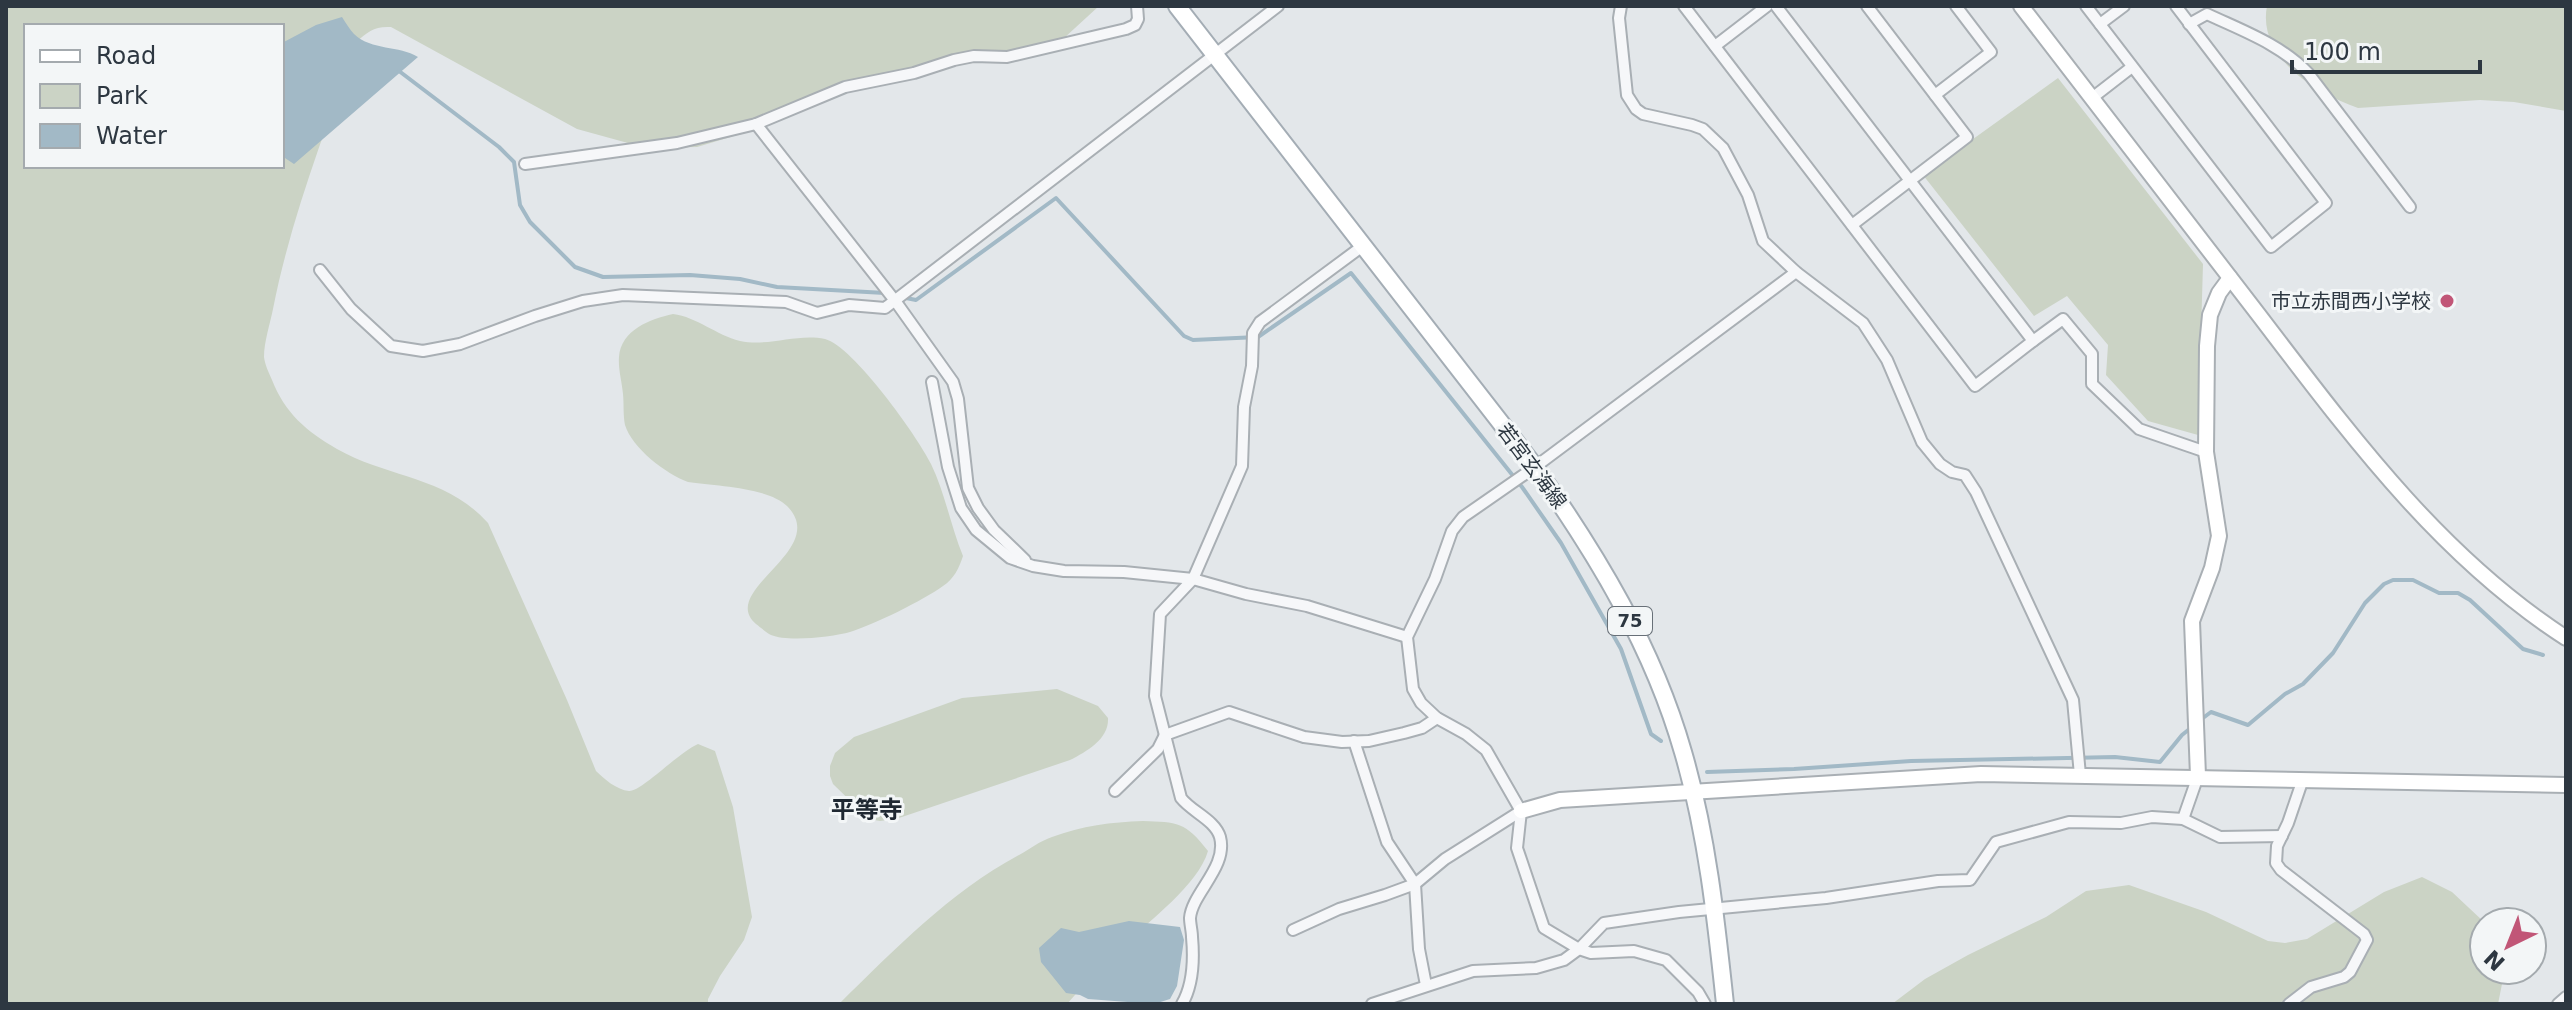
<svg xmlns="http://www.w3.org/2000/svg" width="2572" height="1010" viewBox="0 0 2572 1010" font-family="'DejaVu Sans','Noto Sans JP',sans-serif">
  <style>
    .green { fill: #cbd3c5; fill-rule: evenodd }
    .water { fill: #a2b9c6 }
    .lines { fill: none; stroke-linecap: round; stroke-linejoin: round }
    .stream { stroke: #a2b9c6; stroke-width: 4 }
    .street-casing { stroke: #a9afb4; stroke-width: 14 }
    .secondary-casing { stroke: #a9afb4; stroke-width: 18 }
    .primary-casing { stroke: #a4adb5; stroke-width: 20 }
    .street { stroke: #f6f7f9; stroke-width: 10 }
    .secondary { stroke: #fff; stroke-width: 14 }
    .primary { stroke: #fff; stroke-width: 16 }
    .poi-dot { fill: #c15677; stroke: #f3f6f7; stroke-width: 3 }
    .labels { text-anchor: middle; stroke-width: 6; stroke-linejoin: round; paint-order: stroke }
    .shield { fill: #f3f6f7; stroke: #687078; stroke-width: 2 }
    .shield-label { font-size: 18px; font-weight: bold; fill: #2d3741 }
    .poi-label { font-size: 20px; fill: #2d3741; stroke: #f3f6f7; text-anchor: end }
    .street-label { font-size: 20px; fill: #2d3741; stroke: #f3f6f7 }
    .quarter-label { font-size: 24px; font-weight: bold; fill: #1f2832; stroke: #f3f6f7 }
  </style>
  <rect width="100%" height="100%" fill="#e3e7ea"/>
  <g class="green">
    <path d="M6,6h1093l-36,33 -22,10 -60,13 -94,10 -133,58 -57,17 -51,1 -69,-19 -186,-102c-17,-1 -23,5 -35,15 -30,88 -65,175 -83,267 -3,15 -9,33 -9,48 1,8 5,16 8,23 13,33 34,51 65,69 51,29 109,27 151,74l79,177 29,71c8,8 21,19 33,20 12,1 50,-39 69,-47l17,7 18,56 19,110 -8,23 -24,36 -12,23v5h-702zM26,26h256v140h-256z"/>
    <path d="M2267,6h299v105l-52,-9 -34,-2 -122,8c-42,-15 -101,-50 -91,-102z"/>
    <path d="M2058,78l145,186 -5,171 -50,-14 -42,-46 2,-30 -41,-49 -33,20 -111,-141z"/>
    <path d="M673,314c24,3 43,21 67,27 29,6 57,-8 85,-2 28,7 93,98 106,125 14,29 20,63 32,92 -4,12 -9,23 -20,30 -19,14 -70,39 -93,46 -17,5 -63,10 -79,3 -4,-2 -11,-8 -15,-11 -39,-34 75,-74 31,-118 -20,-19 -72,-20 -99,-24 -22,-8 -56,-34 -63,-57 -2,-10 -1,-21 -2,-31 -1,-12 -5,-25 -4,-37 2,-27 31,-38 54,-43z"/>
    <path d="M1057,689l41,17 10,12c1,21 -21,33 -38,42l-174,59 -16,2 -11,-2 -36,-35 -3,-8v-10l5,-13 19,-16 108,-39z"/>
    <path d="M1143,821c34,1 43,1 65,30 -10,34 -58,69 -84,94 -20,19 -39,38 -57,59h-228c55,-54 111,-112 180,-149 11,-6 21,-14 33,-18 30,-11 59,-15 91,-16z"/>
    <path d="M2422,877l30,15 32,30v48h17l1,14 -4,20h-606l33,-25 43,-24 78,-38 40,-26 43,-6 77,27 62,29 17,2 22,-4 77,-47z"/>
  </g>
  <g class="water">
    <path d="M342,17c4,6 8,13 12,17 18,17 45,11 64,23l-124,107 -9,-6 -3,-5v-110l34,-18z"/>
    <path d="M1129,921l51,6 4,13 -7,46 -7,13 -16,5 -66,-5 -8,-4 -14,-2 -25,-31 -2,-14 22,-20 18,4z"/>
  </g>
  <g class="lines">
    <g class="stream">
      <path d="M399,71l100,76 15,15 6,43 10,17 45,45 28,10 87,-2 50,4 37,8 108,6"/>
      <path d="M901,297l15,3 140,-102 128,138 9,4 65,-3 93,-64 171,214 39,56 60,106 30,85 10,7"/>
      <path d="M2199,721l12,-9 37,13 37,-31 18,-10 30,-31 32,-50 19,-19 9,-4h20l26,13h19l12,7 53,49 20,6"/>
      <path d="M1707,772l87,-3 117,-8 204,-4 45,5 22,-27 10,-8"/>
    </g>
    <defs>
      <g id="street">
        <path d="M1621,6l-2,12 8,77 9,14 7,5 49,11 11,4 20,19 25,47 15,46 33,31 67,51 24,37 35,82 18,22 12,8 13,3 11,17 97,208 7,75"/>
        <path d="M1684,6l291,380 58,-45 -257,-335"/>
        <path d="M2086,6l185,241 55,-44 -150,-197"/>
        <path d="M2100,24l24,-18"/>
        <path d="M2189,24l18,-10c36,17 73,30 101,59l102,134"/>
        <path d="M1715,46l52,-40"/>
        <path d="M1935,95l56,-43 -35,-46"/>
        <path d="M2092,98l40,-31"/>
        <path d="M756,124l140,178 57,80 5,17 10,89 10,20 16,22 31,30"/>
        <path d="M525,164l152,-21 79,-19 89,-37 69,-14 40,-13 20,-4 33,1 119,-28 9,-4 3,-6 -1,-13"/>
        <path d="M1852,225l115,-88 -100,-131"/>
        <path d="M320,270l31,39 40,37 32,5 37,-7 75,-28 48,-15 40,-6 163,7 31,11 32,-8 36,3 393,-302"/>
        <path d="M2033,341l30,-22 29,35v30l47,45 67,23"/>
        <path d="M932,382l16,85 13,41 15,22 34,28 23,8 31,5 60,1 69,7 53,15 61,12 100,31"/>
        <path d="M1354,741l33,101 28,42 4,65 7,36"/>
        <path d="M1115,791l43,-42 7,-14 64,-23 75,25 38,5 27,-1 35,-8 18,-5 15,-10"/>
        <path d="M2183,819l15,-43"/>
        <path d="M1293,930l46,-21 46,-14 30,-11 30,-25 76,-48"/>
        <path d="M1182,1004c11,-19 12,-45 10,-67 0,-6 -2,-13 -2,-19 2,-25 38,-51 30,-81 -5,-17 -28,-25 -39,-39l-26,-102 5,-82 33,-35 49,-113 2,-59 8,-41 1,-33 7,-11 104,-77"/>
        <path d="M1372,1004l101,-33 63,-3 28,-8 15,-11 25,-26 75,-11 147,-14 112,-17 32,-1 26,-38 73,-20 52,1 31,-6 31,2 37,18 62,-1"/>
        <path d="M1705,1004l-7,-12 -32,-32 -32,-9 -43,2 -12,-4 -35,-21 -27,-80 4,-37 -35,-61 -20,-16 -29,-16 -16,-15 -8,-14 -6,-52 28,-58 17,-48 11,-14 72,-50 261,-195"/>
        <path d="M2289,1004l22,-17 33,-10 6,-5 17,-32 -3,-6 -83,-64 -5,-7 1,-17 11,-23 15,-44"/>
        <path d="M2558,1004l8,-7"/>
      </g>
      <g id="secondary">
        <path d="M2021,6c79,103 158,206 237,308 91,119 180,241 308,324"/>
        <path d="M2198,776l-6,-155 20,-53 7,-32 -13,-84 1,-106 3,-31 9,-22 11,-15"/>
        <path d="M1521,811l39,-11 421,-26 585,11"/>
      </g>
      <path id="primary" d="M1177,6l358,461c62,88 118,180 148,285 24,82 33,167 42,252"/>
    </defs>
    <use href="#street" class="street-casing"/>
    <use href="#secondary" class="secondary-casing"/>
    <use href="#primary" class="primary-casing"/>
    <use href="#street" class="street"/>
    <use href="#secondary" class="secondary"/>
    <use href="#primary" class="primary"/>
  </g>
  <circle class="poi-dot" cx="2447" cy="301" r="8"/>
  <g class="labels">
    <rect class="shield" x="1608" y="607" width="44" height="28" rx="6"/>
    <g class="shield-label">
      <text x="1630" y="627">75</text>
    </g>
    <g class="poi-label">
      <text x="2431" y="308">市立赤間西小学校</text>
    </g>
    <g class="street-label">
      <text transform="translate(1532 466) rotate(53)" y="7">若宮玄海線</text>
    </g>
    <g class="quarter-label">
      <text x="867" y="818">平等寺</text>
    </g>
  </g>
  <rect width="2572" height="1010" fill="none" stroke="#2d3741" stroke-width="16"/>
  <rect x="24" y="24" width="260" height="144" fill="#f3f6f7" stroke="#a4aaae" stroke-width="2"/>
  <rect x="40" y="50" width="40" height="12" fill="#ffffff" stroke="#a4aaae" stroke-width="2"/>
  <text x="96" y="64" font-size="24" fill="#2d3741">Road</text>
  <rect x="40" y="84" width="40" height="24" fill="#cbd3c5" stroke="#a4aaae" stroke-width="2"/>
  <text x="96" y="104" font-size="24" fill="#2d3741">Park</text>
  <rect x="40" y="124" width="40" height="24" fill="#a2b9c6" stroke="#a4aaae" stroke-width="2"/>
  <text x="96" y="144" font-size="24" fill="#2d3741">Water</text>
  <g transform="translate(2508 946) rotate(223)"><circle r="38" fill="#f3f6f7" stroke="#a4aaae" stroke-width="2"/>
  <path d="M0-6L14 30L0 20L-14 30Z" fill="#c15677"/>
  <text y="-12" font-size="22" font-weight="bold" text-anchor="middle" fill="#2d3741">N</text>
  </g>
  <path d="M2292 60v12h188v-12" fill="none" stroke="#2d3741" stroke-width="4"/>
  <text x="2304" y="60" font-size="24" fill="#2d3741" stroke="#f3f6f7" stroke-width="6" paint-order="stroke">100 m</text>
</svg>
